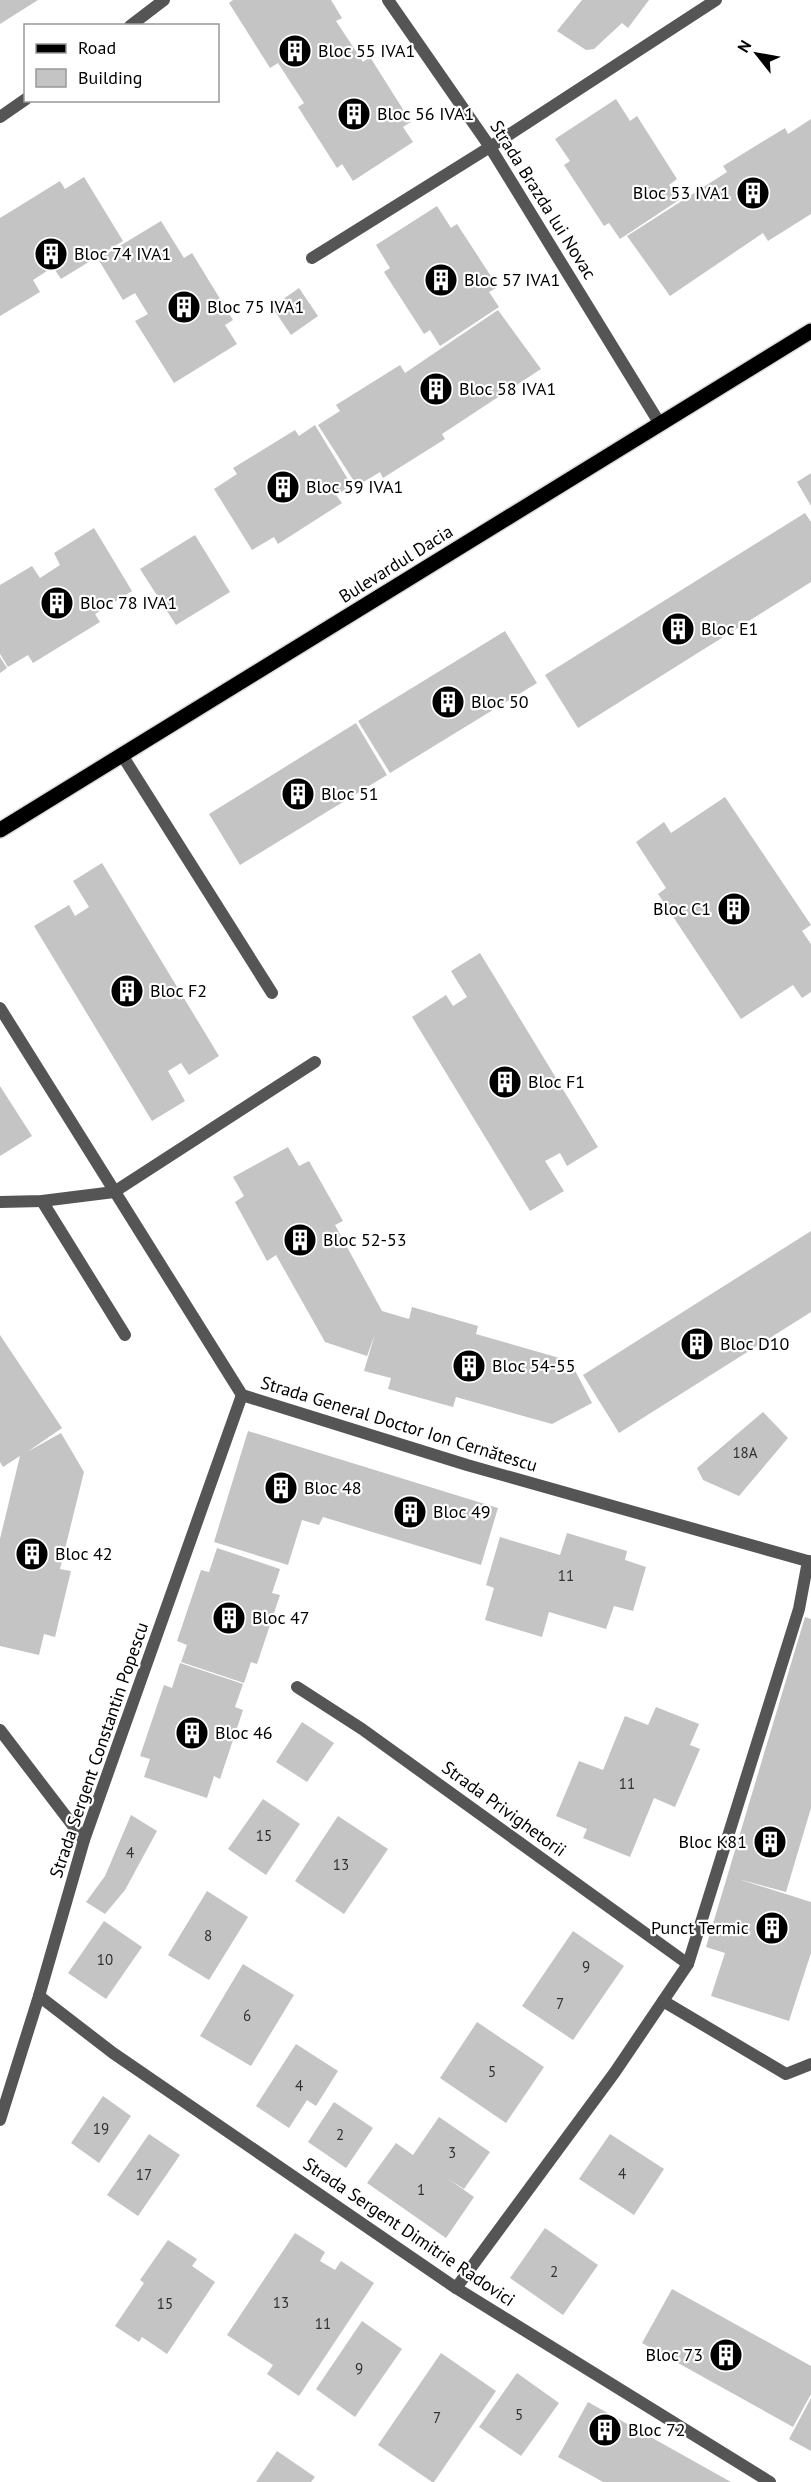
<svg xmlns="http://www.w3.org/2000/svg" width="811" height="2482" viewBox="0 0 811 2482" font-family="'PT Sans',sans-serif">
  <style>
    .building { fill: #c4c4c4 }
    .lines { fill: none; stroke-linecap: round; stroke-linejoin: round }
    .primary-casing { stroke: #dbdbdb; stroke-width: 18 }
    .service { stroke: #555; stroke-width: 12 }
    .minor { stroke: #555; stroke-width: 12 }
    .primary { stroke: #000; stroke-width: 15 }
    .labels { text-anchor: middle; stroke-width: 4.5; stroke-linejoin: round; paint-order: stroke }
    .number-label { font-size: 15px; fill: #313131 }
    .poi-label { font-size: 18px; fill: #000; stroke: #fff; text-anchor: start }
    .street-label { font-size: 18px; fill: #000; stroke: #fff }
  </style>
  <rect width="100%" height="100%" fill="#fff"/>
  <g class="building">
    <path d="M0,0h38l-38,24z"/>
    <path d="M233,0h98l11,18 -6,3 27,41 7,-5 41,65 -8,5 10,15 -60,39 -11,-17 -5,4 -39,-61 6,-4 -26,-40 -8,5 -41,-65z"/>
    <path d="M582,0h67l-21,28 -6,-5 -28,26 -8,1 -29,-19z"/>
    <path d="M616,99l14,22 7,-5 40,63 -8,6 10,15 -59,39 -11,-16 -5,3 -40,-61 6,-4 -15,-22z"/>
    <path d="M811,119v95l-43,27 -5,-8 -93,63 -43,-60 100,-64 -4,-6 62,-38 3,6z"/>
    <path d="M84,177l39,64 -62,38 -8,-12 -20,13 7,12 -40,24v-98l60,-37 5,8z"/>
    <path d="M437,206l14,22 6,-4 41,63 -9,5 10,15 -59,39 -10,-16 -6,4 -40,-62 6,-4 -14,-23z"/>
    <path d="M161,221l23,37 8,-5 41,67 -8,5 12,19 -63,39 -39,-62 13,-7 -13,-21 -12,7 -25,-41z"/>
    <path d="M299,288l19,28 -27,19 -19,-28z"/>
    <path d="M498,310l43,59 -99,65 3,5 -62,39 -3,-6 -23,14 -39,-61 22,-14 -4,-6 64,-40 5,8z"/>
    <path d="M315,425l37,61 -16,9 6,8 -64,41 -4,-7 -22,13 -38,-61 23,-15 -4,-6 62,-38 4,6z"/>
    <path d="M811,473v33l-14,-24z"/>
    <path d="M805,513l6,9v60l-233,146 -33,-53z"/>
    <path d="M94,528l38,63 -37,23 5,8 -67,41 -5,-8 -20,12 -8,-13v-69l32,-19 8,12 20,-13 -6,-12z"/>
    <path d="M195,535l35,57 -54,33 -36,-56z"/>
    <path d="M505,631l32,52 -147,90 -32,-52z"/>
    <path d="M0,657l7,11 -7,5z"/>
    <path d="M356,723l31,52 -147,90 -31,-51z"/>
    <path d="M725,797l86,128 -9,6 9,13v48l-9,6 -9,-13 -52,34 -83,-125 8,-6 -30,-46 28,-20 7,11z"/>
    <path d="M102,863l117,193 -30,19 -8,-12 -13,8 17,30 -33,20 -118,-195 35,-21 6,11 14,-9 -16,-26z"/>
    <path d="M480,953l118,194 -31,19 -7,-13 -15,8 19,30 -34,20 -118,-194 34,-22 7,11 14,-9 -16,-26z"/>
    <path d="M0,1086l32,50 -32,20z"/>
    <path d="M288,1147l11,19 10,-5 34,60 -8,4 47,86 27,8 3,-12 66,19 -2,8 94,27 22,42 -40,21 -96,-27 -3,10 -65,-18 3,-11 -27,-7 11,-37 -8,22 -42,-14 -49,-87 -9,6 -32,-59 9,-6 -11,-19z"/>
    <path d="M811,1231v81l-192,121 -36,-58z"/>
    <path d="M0,1335l62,93 -35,24 34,-19 23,39 -24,97 11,2 -16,66 -11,-3 -5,21 -39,-9v-107l20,-83 -17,11 -3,-5z"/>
    <path d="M763,1412l25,26 -49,58 -36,-16 -6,-12z"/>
    <path d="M248,1431l250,77 -17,57 -158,-48 -4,8 -17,-5 -14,45 -74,-23z"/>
    <path d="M567,1533l60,18 -2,9 21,7 -13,44 -19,-5 -8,23 -57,-17 -7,25 -57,-17 9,-32 -8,-3 14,-48 60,18z"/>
    <path d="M217,1548l63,21 -8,24 8,2 -23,69 -6,-2 -7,21 -63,-21 6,-17 -10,-4 24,-71 8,2z"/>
    <path d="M805,1617l6,2v189l-25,84 -48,-13 73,23v51l-22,68 -78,-25 14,-43 -19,-6z"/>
    <path d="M180,1663l63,21 -8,23 8,3 -23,69 -6,-3 -7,22 -63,-21 6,-18 -10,-3 24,-71 8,3z"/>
    <path d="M656,1707l43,17 -9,21 10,4 -25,58 -21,-9 -24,59 -47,-19 4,-9 -31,-13 23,-55 24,9 22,-54 23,9z"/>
    <path d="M302,1722l32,21 -27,39 -31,-20z"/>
    <path d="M263,1799l37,25 -34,51 -38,-26z"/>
    <path d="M131,1815l26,16 -32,59 -20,24 -19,-12 19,-26z"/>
    <path d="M338,1816l50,33 -44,65 -49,-33z"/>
    <path d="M207,1891l41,26 -39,63 -41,-25z"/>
    <path d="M104,1921l38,26 -36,52 -38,-26z"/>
    <path d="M573,1931l51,35 -51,74 -51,-34z"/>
    <path d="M243,1964l51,31 -43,71 -51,-30z"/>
    <path d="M477,2022l67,45 -38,56 -66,-45z"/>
    <path d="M296,2044l42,27 -22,35 -9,-6 -18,28 -33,-22z"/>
    <path d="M103,2096l28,20 -32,47 -28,-20z"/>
    <path d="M334,2102l39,26 -27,40 -38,-26z"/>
    <path d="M439,2117l51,35 -26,37 -17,-11 27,19 -28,41 -79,-55 29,-40 17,12z"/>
    <path d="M149,2134l31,21 -42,61 -31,-21z"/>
    <path d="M610,2134l54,35 -30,46 -55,-36z"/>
    <path d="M545,2228l53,37 -35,50 -53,-37z"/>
    <path d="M295,2233l30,19 -5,9 15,9 6,-9 33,22 -75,113 -32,-22 6,-9 -46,-30z"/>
    <path d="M168,2240l29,19 -5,7 23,16 -48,72 -25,-17 -3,5 -24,-16 29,-43 -4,-3z"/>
    <path d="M672,2289l139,77v28l-18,33 -151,-84z"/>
    <path d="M362,2321l40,28 -47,68 -39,-28z"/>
    <path d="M441,2353l55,38 -62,91h-2l-54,-37z"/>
    <path d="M517,2373l42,30 -38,53 -42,-29z"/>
    <path d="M811,2398v53l-22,-12z"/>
    <path d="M588,2402l143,80h-128l-45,-25z"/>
    <path d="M277,2451l38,26 -4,5h-55z"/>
  </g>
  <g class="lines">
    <defs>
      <path id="primary" d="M0,830l811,-499"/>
    </defs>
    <use href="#primary" class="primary-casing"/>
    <g class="service">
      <path d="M130,26l34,-26"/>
      <path d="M0,117l26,-18"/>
      <path d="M312,258l178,-111 226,-147"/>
      <path d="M122,755l150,238"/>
      <path d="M42,1201l83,134"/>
      <path d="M0,1202l42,-1 72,-9 201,-130"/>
      <path d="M0,1730l84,110"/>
      <path d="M663,2001l123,73 25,-10"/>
    </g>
    <g class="minor">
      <path d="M388,0l102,147 170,277"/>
      <path d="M0,1008l242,387 225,70 344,97"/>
      <path d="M297,1687l65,42 326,235"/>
      <path d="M39,1996l74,57 343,235 314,194"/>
      <path d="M0,2120l39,-124 45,-156 158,-445"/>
      <path d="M456,2288l159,-216 73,-108 111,-355 9,-48"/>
    </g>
    <use href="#primary" class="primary"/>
  </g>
  <defs>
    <symbol id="building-disc" viewBox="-11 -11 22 22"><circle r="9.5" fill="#000" stroke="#fff"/><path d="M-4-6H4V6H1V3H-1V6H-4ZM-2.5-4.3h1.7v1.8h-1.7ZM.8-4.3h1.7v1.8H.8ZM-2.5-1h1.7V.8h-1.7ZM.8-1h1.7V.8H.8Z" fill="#fff"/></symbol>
  </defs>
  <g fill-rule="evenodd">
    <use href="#building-disc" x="276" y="32" width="38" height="38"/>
    <use href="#building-disc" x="335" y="95" width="38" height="38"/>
    <use href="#building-disc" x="734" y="174" width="38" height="38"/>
    <use href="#building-disc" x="32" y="235" width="38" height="38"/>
    <use href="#building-disc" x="422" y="261" width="38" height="38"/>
    <use href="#building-disc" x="165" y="288" width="38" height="38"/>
    <use href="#building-disc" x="417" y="370" width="38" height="38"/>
    <use href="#building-disc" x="264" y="468" width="38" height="38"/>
    <use href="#building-disc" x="38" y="584" width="38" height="38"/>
    <use href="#building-disc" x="659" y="610" width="38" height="38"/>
    <use href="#building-disc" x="429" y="683" width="38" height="38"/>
    <use href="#building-disc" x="279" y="775" width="38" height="38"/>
    <use href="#building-disc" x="715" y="890" width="38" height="38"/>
    <use href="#building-disc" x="108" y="972" width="38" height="38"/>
    <use href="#building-disc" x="486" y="1063" width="38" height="38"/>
    <use href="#building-disc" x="281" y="1221" width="38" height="38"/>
    <use href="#building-disc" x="678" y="1325" width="38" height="38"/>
    <use href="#building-disc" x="450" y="1347" width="38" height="38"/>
    <use href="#building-disc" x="262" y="1469" width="38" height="38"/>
    <use href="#building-disc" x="391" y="1493" width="38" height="38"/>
    <use href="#building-disc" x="13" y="1535" width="38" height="38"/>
    <use href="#building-disc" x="210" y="1599" width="38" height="38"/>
    <use href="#building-disc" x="173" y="1714" width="38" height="38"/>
    <use href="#building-disc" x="751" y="1823" width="38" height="38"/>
    <use href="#building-disc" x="753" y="1909" width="38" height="38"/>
    <use href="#building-disc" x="707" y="2336" width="38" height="38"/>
    <use href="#building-disc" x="586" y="2411" width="38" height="38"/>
  </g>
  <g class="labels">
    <g class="number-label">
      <text x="745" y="1458">18A</text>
      <text x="566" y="1581">11</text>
      <text x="627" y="1789">11</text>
      <text x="264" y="1841">15</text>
      <text x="130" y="1858">4</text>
      <text x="341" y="1870">13</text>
      <text x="208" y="1941">8</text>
      <text x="105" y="1965">10</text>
      <text x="586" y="1972">9</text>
      <text x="560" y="2009">7</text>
      <text x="247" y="2021">6</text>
      <text x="492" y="2077">5</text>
      <text x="299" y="2091">4</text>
      <text x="101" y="2134">19</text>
      <text x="340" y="2140">2</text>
      <text x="452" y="2158">3</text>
      <text x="622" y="2179">4</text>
      <text x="144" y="2180">17</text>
      <text x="421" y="2195">1</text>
      <text x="554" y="2277">2</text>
      <text x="281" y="2308">13</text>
      <text x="165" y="2309">15</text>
      <text x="323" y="2329">11</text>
      <text x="359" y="2374">9</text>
      <text x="519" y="2420">5</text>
      <text x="437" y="2423">7</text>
    </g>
    <g class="poi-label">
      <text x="318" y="57">Bloc 55 IVA1</text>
      <text x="377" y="120">Bloc 56 IVA1</text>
      <text x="730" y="199" text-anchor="end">Bloc 53 IVA1</text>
      <text x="74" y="260">Bloc 74 IVA1</text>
      <text x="464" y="286">Bloc 57 IVA1</text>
      <text x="207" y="313">Bloc 75 IVA1</text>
      <text x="459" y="395">Bloc 58 IVA1</text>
      <text x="306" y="493">Bloc 59 IVA1</text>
      <text x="80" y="609">Bloc 78 IVA1</text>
      <text x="701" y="635">Bloc E1</text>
      <text x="471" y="708">Bloc 50</text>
      <text x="321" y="800">Bloc 51</text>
      <text x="711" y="915" text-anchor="end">Bloc C1</text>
      <text x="150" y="997">Bloc F2</text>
      <text x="528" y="1088">Bloc F1</text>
      <text x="323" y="1246">Bloc 52-53</text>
      <text x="720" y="1350">Bloc D10</text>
      <text x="492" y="1372">Bloc 54-55</text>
      <text x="304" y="1494">Bloc 48</text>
      <text x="433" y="1518">Bloc 49</text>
      <text x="55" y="1560">Bloc 42</text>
      <text x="252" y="1624">Bloc 47</text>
      <text x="215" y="1739">Bloc 46</text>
      <text x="747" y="1848" text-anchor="end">Bloc K81</text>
      <text x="749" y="1934" text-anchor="end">Punct Termic</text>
      <text x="703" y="2361" text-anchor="end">Bloc 73</text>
      <text x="628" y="2436">Bloc 72</text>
    </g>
    <g class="street-label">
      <text transform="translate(543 200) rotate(58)" y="6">Strada Brazda lui Novac</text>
      <text transform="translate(396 564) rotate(-32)" y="6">Bulevardul Dacia</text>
      <text transform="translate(399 1424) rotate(17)" y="6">Strada General Doctor Ion Cernătescu</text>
      <text transform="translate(99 1750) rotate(-71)" y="6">Strada Sergent Constantin Popescu</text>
      <text transform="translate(504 1809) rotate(36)" y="6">Strada Privighetorii</text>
      <text transform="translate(409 2232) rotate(34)" y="6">Strada Sergent Dimitrie Radovici</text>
    </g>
  </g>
  <rect x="24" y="24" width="195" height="78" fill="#ffffff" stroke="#999999" stroke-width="1.5"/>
  <rect x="36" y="44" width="30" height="9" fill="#000000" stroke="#999999" stroke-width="1.5"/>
  <text x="78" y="54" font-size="18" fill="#000000">Road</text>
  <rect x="36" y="69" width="30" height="18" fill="#c4c4c4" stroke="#999999" stroke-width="1.5"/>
  <text x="78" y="84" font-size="18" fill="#000000">Building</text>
  <g transform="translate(757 54) rotate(301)" stroke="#ffffff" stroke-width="4.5" paint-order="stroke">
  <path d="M0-4.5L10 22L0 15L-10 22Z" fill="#000000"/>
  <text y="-9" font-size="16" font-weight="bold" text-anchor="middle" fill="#000000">N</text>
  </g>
</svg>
